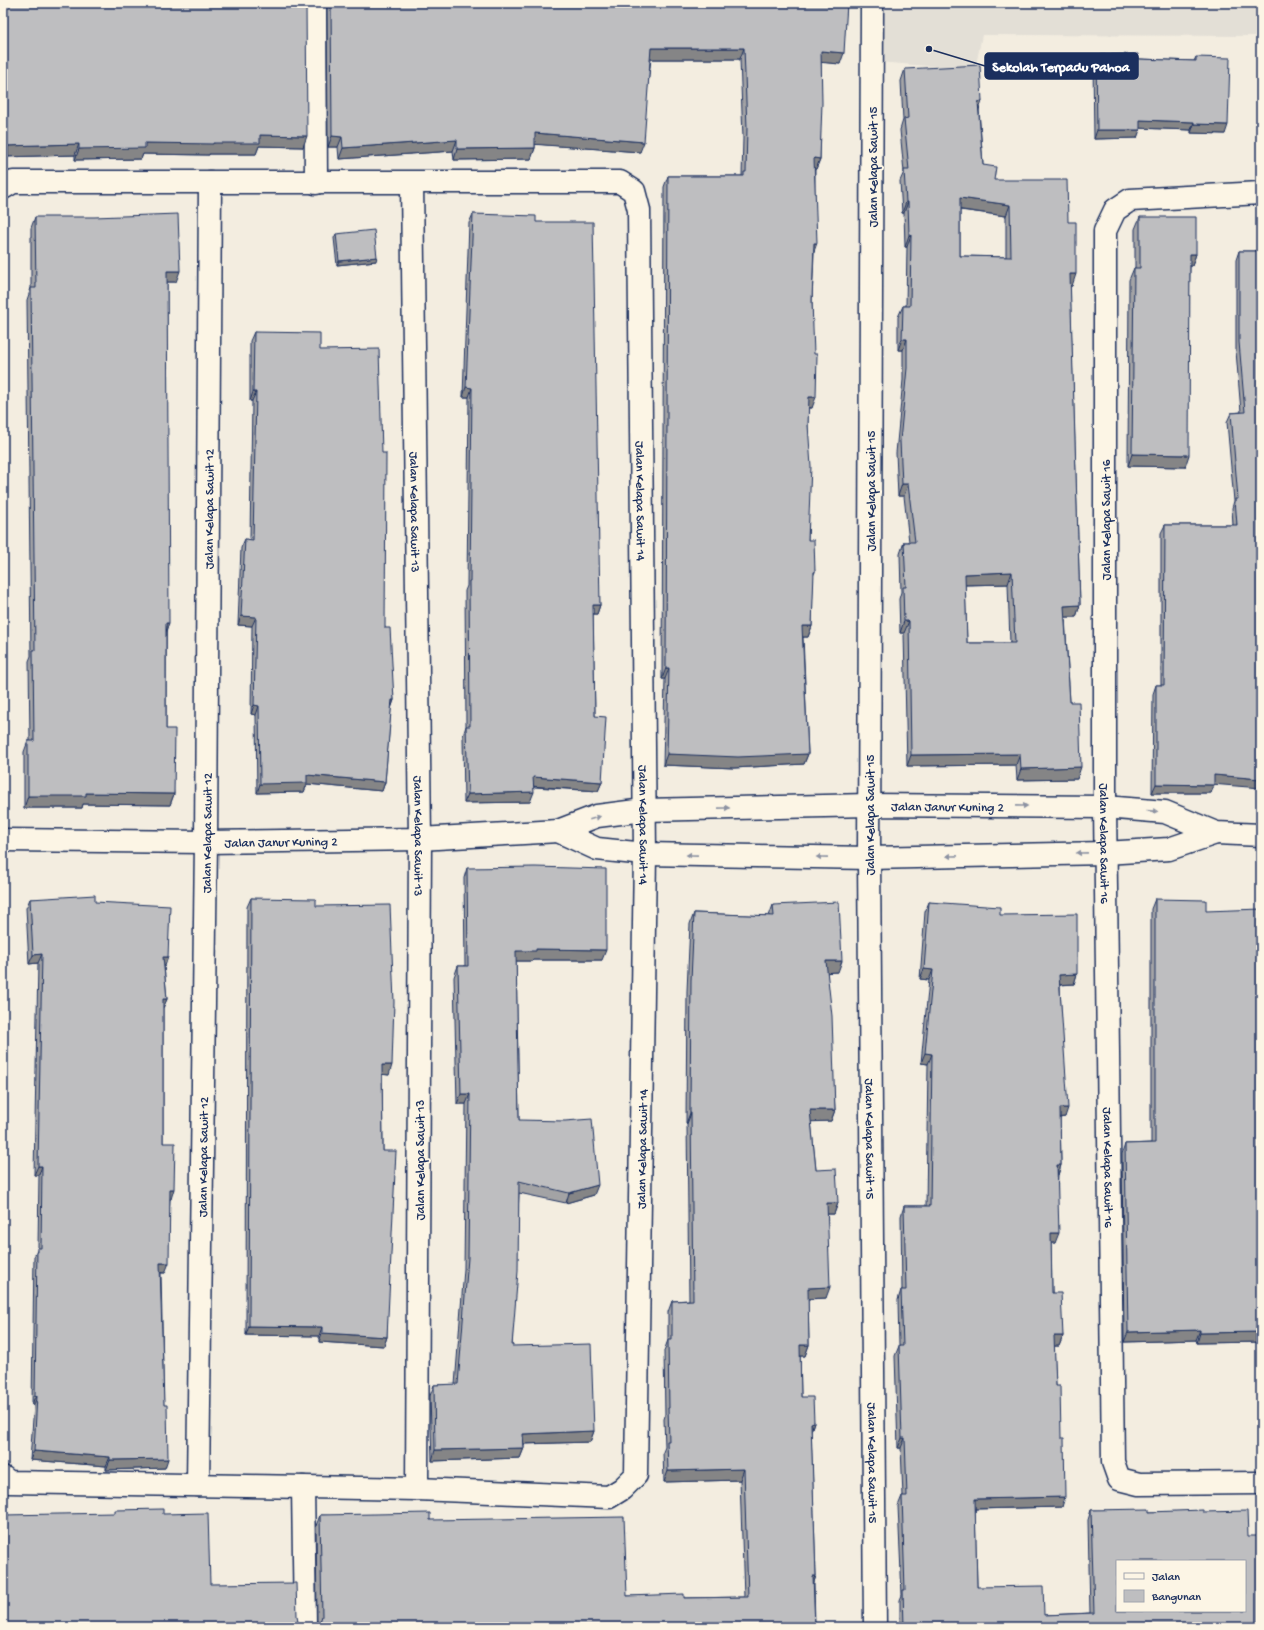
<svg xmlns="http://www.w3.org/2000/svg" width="1264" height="1630" viewBox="0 0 1264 1630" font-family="'Gochi Hand',sans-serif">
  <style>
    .built { fill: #e3dfd6 }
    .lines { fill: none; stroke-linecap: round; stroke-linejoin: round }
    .minor-casing { stroke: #1b2f5e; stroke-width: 25 }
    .minor { stroke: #fcf5e5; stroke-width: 22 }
    .wall { fill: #a3a3a5; stroke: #1b2f5e; fill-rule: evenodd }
    .shaded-wall { fill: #858586; stroke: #1b2f5e }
    .building { fill: #bebec0; stroke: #1b2f5e; fill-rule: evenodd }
    .oneway { fill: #8c92a2 }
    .labels { text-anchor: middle; stroke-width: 4; stroke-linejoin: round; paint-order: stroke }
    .street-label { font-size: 13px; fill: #1b2f5e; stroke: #fcf5e5 }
    .leader { fill: none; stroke: #1b2f5e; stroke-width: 1.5 }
    .callout-dot { fill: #1b2f5e; stroke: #fcf5e5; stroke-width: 1.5 }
    .callout { fill: #1b2f5e; stroke: #1b2f5e; stroke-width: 1.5 }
    .callout-label { font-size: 14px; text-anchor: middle; font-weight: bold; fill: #fff }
  </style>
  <rect width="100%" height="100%" fill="#f3ede0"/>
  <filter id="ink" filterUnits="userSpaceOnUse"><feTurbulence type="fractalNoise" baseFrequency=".025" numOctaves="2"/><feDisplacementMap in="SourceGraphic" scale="8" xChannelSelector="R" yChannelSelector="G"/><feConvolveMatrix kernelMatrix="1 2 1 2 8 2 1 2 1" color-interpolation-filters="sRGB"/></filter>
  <g filter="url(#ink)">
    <path class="built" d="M878,3h383v33l-279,-1 -7,35 -97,-8z"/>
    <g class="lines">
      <defs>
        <g id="minor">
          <path d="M315,3l1,180"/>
          <path id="s1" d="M872,3l-3,855 6,769"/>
          <path id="s2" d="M412,183l8,656 -3,650"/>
          <path id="s3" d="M3,188l10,-6h607l14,9 5,19 6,644 -9,621 -14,14 -13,8 -192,-8 -408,-7 -6,-5"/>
          <path id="s4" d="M1261,193l-131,7 -15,10 -10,21v576l8,655 6,17 20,5 122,-1"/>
          <path d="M558,831l39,18 48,5 224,4 236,-5 64,-4 47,-16"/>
          <path id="s5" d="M3,840l203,2 214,-3 138,-8 39,-15 47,-6 225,-5 236,2 60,5 51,21 45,2"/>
          <path id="s6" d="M198,1485l8,-643 4,-660"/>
          <path d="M303,1487l2,140"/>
        </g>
      </defs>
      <use href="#minor" class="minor-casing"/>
      <use href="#minor" class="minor"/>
    </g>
    <g class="wall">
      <path d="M3,3l300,144 -44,-1 -3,8h-47v1l-66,-1 -2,5 -66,1v-5l-72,2z"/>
      <path d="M327,3h520l-7,61 -19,-2 -1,97 -4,10h-1l-1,84 -2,48v107h-4v132l7,32 -2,4 -1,50 -4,11h-5l5,117 -4,10 -70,4 -71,-3 2,-86h-3l2,-492 4,-11h74l1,-38 -3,-79h-89l-11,93 -105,-8v4l-4,11 -77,1 -1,-9 -114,8 -1,-12h-10z"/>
      <path d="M1096,55l43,4 55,2 2,-4 29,77 -34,-1v-3l-51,-2 -3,10 -43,1 -1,-75z"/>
      <path d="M905,69l77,32 -3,8 4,56 11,15 74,42 4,64h-2l10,319 -4,12h-11l5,85 7,77 -60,1 -1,-15 -109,1 -3,-133h-4l-1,-34 2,-7 -1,-38 4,-12h5l-5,-46h-6l-2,-43 7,-73v-30h-5v-33l5,-11h3l1,-59h-2l-1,-34h-2l-2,-32 4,-9 -4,-42 3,-10 -2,-39zM960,210l46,6v41l-46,-1zM1008,584l2,59h-43l-2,-58z"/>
      <path d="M473,214l63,8 64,383 -3,9h-4l2,102 7,66 -4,9 -64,-4 -4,15 -66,1 -1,-67 3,-10 -1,-135 2,-5 2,-189h-6l6,-174z"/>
      <path d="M35,217l141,65h-9l-1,447 8,65 -4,11 -87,-1 -1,4h-58v-56l4,-11h2l-1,-80 2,-5 -4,-356 4,-12v-60z"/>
      <path d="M1140,217l56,37 -4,12h-2l-5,201 -57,-1 1,-186 5,-12h1v-39z"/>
      <path d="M336,234l40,27 -39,4 -3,-27z"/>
      <path d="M1239,251h22l-47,533 -3,9h-59l1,-99 3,-9h5v-152l4,-8h68l-1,-17 2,-7 -7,-79 4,-9 10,-1 -5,-61v-91z"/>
      <path d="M254,332l66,18 65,278 9,72 -3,8 -6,74 -3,9 -75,-7 -3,8 -47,1 -1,-78 -5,-1 1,-88 -14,-1 3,-77 4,-9 5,1 2,-139h-2v-60z"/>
      <path d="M467,868l135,92h-69l-1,1h-16l3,159 75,75 -28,8 -47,-10 -7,153 82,85 -4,11 -66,2v4l-4,10 -88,3 -2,-65 4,-11h21l9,-116 2,-165h-9l-3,-127 4,-11h7l-1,-88z"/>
      <path d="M251,898l65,8 73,169 -7,-1 1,77 4,186 -3,9 -65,-4v-6l-73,-1 1,-428z"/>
      <path d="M30,899l65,3 70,64h-1l3,33 -4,9v135l8,56h-1l-5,74h-4l4,195 -59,2v-4l-76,-6 4,-55h-2l2,-148 4,-9 1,-73h-5l4,-212 -9,1 -3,-56z"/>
      <path d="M1155,899l51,12 55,431 -64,1 -1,-3 -72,2 -2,-188 3,-10 26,-1v-234z"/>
      <path d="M929,902l71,13 77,59 -3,10 -14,1 5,132 -5,1 1,47 -3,10 -3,68h-4l1,50 11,43 -4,10h-5l2,40 6,121 -87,2 2,78 67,28 46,-2 -2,-93 3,-10 58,2h54l45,24 13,91h-361v-27l2,-5 -4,-89 4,-10h1l-2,-48h-3l-3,-92 4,-10 -1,-46 3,-10h1l-1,-74 3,-10h22l2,-142 -7,-1 8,-83 -9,-1 5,-67z"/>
      <path d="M773,905l65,67h-11l8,138 -4,11h-20l5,49 22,33 -4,11h-7l-1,84 -18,1 1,46 -4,11h-5l1,41 13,25 -3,9 5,145 -2,6 1,45 -499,-1 1,-2 -1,-98 4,-11 110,5 197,76 57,2 60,-1 -4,-117 -76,2 -1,-30 2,-5 -1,-28 1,-3 -1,-65 4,-11v-28l4,-11 17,-1 -2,-176h-1l1,-133 3,-67 4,-11 75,3z"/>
    </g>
    <g class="shaded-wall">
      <path d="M651,48h93l-4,11h-92z"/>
      <path d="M821,51l23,2 -4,11 -23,-2z"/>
      <path d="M982,101l-4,12v-11z"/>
      <path d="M1140,120l54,2 -3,8 -55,-2z"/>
      <path d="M1194,124l34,1 -3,9 -34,-1z"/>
      <path d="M1097,130h43l-3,8 -43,1z"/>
      <path d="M535,133l109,9 -4,10 -109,-8z"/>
      <path d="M260,135l47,1 -4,11 -44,-1 -3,8h-47v1l-66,-1 -2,5 -66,1 4,-11 66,-6h68z"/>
      <path d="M332,136l10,1 -4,10h-10z"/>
      <path d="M457,140l-4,11 -114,8 4,-11z"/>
      <path d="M79,144l-4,11 -72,2v-11z"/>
      <path d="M535,148l-4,11 -77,1 3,-11z"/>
      <path d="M814,158l6,1 -4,10h-6z"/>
      <path d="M960,198l50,7 -4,11 -51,-7z"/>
      <path d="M906,202h2l-4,11h-2z"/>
      <path d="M909,235h2l-4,12h-2z"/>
      <path d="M814,243h3l-4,11z"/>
      <path d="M1190,254h6l-4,12h-6z"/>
      <path d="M377,257l-1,4 -39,4 2,-4z"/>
      <path d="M167,271h13l-4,11h-13z"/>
      <path d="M1070,274h6l-4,12h-6z"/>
      <path d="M902,339h5l-4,11h-5z"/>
      <path d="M466,387l6,1 -3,9h-6z"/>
      <path d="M253,392h3l-4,9h-2z"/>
      <path d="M809,397h7l-4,11 -7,-1z"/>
      <path d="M1132,454l57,1 -4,12 -57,-1z"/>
      <path d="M902,484h6l-4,12h-6z"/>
      <path d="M1012,572l-4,12 -48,1 5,-11z"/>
      <path d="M593,605h7l-3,9h-7z"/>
      <path d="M1080,605l-4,12h-16l4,-11z"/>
      <path d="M241,616l15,1 -4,9 -14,-1z"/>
      <path d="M904,621h5l-5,12h-4z"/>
      <path d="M166,623h3l-4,11z"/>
      <path d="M802,626h10l-4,11h-10z"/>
      <path d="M666,668h3l-4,11h-3z"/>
      <path d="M392,700h2l-3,9z"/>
      <path d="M254,705l5,1 -3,9 -5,-1z"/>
      <path d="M667,754h141l-4,10 -70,4 -71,-3z"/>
      <path d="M1020,754l-4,11 -109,1 4,-11z"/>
      <path d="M1081,767l-4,12 -60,1 4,-11z"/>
      <path d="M307,775l78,7 -3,9 -75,-7 -3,8 -47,1 3,-9z"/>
      <path d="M1214,775l47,4v9l-50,-4z"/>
      <path d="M533,777l69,5 -4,9 -68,-5z"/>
      <path d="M1156,784l58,1 -3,8h-59z"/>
      <path d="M534,792l-4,10 -66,1 4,-9z"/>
      <path d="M86,793l88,1 -4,11 -87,-1 -1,4h-58l4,-12z"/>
      <path d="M536,949l70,1 -4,10h-69l-1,1h-20l4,-10z"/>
      <path d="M42,954l-4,9 -9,1 4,-9z"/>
      <path d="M163,957h5l-3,9h-5z"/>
      <path d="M826,961h16l-4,11 -17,1z"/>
      <path d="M924,969l9,1 -4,10 -9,-1z"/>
      <path d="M1077,974l-3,10 -18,1 3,-10z"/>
      <path d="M163,999h4l-4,9h-3z"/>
      <path d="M925,1053l7,1 -4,10 -7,-1z"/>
      <path d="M382,1065h10l-3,10 -10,-1z"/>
      <path d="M461,1094h9l-4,10h-9z"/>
      <path d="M1060,1108h8l-3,9 -9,1z"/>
      <path d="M810,1110h25l-4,11 -25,1z"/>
      <path d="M690,1113h1l-4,11h-1z"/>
      <path d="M1057,1165h4l-3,10z"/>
      <path d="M38,1166h4l-3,9h-5z"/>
      <path d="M598,1185l-4,10 -28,8 3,-10z"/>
      <path d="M170,1189h4l-3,10h-4z"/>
      <path d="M827,1203h11l-4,11h-11z"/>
      <path d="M1051,1233h8l-4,10h-8z"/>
      <path d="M160,1263h9l-4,10 -8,-1z"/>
      <path d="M830,1287l-4,11 -22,1 4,-11z"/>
      <path d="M249,1326l73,1 -3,9 -73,-1z"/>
      <path d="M1200,1330l-4,10 -72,2 4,-10z"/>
      <path d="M1261,1332v10l-64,1 3,-10z"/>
      <path d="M322,1333l65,4 -3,9 -65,-4z"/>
      <path d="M1054,1336h9l-4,10h-9z"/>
      <path d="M800,1345h9l-4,11h-9z"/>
      <path d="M35,1396h2l-3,9h-2z"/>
      <path d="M814,1422l-4,12 1,-11z"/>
      <path d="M594,1431l-4,11 -70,2 3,-10z"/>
      <path d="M902,1438h3l-4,10h-3z"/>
      <path d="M524,1448l-4,10 -88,3 3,-11z"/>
      <path d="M34,1451l76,6 -4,9 -76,-6z"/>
      <path d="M168,1459l-3,9 -59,2 4,-10z"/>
      <path d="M744,1469l-4,11 -76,2 4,-11z"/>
      <path d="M1065,1497l-3,10 -91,2 4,-10z"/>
      <path d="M813,1576h3l-4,11z"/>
    </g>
    <g class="building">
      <path d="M3,3h303l1,133 -47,-1v8h-47v1l-68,-1v5l-66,1v-5l-76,2z"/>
      <path d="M331,3h516l-3,50 -23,-2 1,52 -2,56 -6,-1 3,85h-3l-2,58 2,53h3l-1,43h-7l-1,28 3,41 -3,74h6l1,32h-1l-2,54h-10l6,128 -70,3 -71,-3 2,-86h-3l2,-492h76v-4h2l1,-44 -3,-80h-93l-7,94 -109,-9v15l-78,1v-9l-114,8 -1,-11 -10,-1z"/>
      <path d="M1138,54l1,5 57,2v-4l34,1 -2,67 -34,-1v-2l-54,-2v10h-43l-1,-75z"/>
      <path d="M980,65l2,36 -4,1 5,63 13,2 -2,13h73l1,42h8v52h-6l10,331 -16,1 6,96h9l2,65 -60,2 -1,-15 -109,1 -2,-134h-5l-1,-34h3l-2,-45h11l-7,-58h-6l-2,-43 7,-73v-29h-5l1,-33h7l1,-71h-2l-1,-33h-2l-2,-32h5l-5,-51 4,-1 -3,-49zM960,198l50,7 1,52 -51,-1zM1012,572l3,71h-48l-2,-69z"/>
      <path d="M178,214l2,57h-13l2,352h-3v106h9l-1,65 -88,-1v3h-58v-55h6l-1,-91h2l-4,-362h5l-1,-71h59z"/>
      <path d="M473,214l63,2v6h57l7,383h-7l2,111 11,1 -4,65 -69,-5 1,15 -66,2 -2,-68h4l-1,-145h1l2,-193 -6,-1z"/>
      <path d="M1140,217h56v37h-6l-1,201 -57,-1 2,-186h6z"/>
      <path d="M374,230l3,27 -38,4 -3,-27z"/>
      <path d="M1239,251h22v528l-47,-4v10l-58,-1v-99h8l1,-160h72l-2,-26h3l-7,-86 14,-1 -6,-70z"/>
      <path d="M254,332l66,1v17l59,-1 3,104h4l-1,175h5l4,72h-2l-7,82 -78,-7v8l-47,1 -1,-78 -5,-1 2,-88 -15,-1 4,-77 8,1 3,-148h-3z"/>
      <path d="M535,867l71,2v81l-70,-1v2h-20l3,169 46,1 27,-2 6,66 -29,8 -50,-12 -1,90 -6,75 79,-2 3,87 -71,3 1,14 -89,2 -1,-65 24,-1 10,-126 2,-164h-9l-3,-128h10l-1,-98z"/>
      <path d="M95,895v7l75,4 -2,51h-5l4,42h-4v144h12l-1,46h-4l-1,74h-9l4,142h3l1,54 -58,1v-3l-76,-6 3,-55h-2l2,-148h4l1,-82h-4l4,-212 -9,1 -3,-56z"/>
      <path d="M251,898l65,1v7l74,-1 4,97 -2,63h-10l1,86h13l-9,186 -65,-4v-6l-73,-1z"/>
      <path d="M1155,899l51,1v11l55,-2v423l-61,1v-3l-72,2 -3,-188 30,-1z"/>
      <path d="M839,902l3,59h-16l6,55 3,94h-25l6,60 20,-1 2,34h-11l3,84 -22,1 1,57h-9l1,52h12l1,25 -3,1 5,153h-3l2,51h-501l2,-1 4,-4 2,-6 -2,-101 110,-2v7l194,-3 3,79 57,-2v4l64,-1 -4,-128 -76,2 -1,-30h2l-1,-33h1l-1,-68h4v-39l21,-1 -2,-187h-1l1,-133 3,-67 80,3 -1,-11z"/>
      <path d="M929,902l71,5v8l77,-1v60l-18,1 9,133h-8l1,57h-4l2,68h-8l1,60h9l2,43h-9l2,50h4l1,52h3l1,59 -90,2 2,88 66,-1 1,29 50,-2 -3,-103 58,-1v3l54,-2v2l44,-1 1,25h13v91h-357l-1,-37h2l-3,-94h5l-2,-58h-3l-3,-92h4l-2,-56h5l-2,-84h26l2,-152 -7,-1 8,-83 -9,-1zM1117,1561h128v50h-128z"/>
      <path d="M163,1509v5l45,-1 2,71 86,-1 1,33 1,6 5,5h1h-301v-112l112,-2v-3z"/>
    </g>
    <defs><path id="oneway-solid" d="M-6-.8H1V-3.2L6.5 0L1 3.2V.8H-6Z"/></defs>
    <g class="oneway">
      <use href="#oneway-solid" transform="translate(1022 806) rotate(1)"/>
      <use href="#oneway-solid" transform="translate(724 808) rotate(-1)"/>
      <use href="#oneway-solid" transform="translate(1152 811) rotate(5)"/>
      <use href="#oneway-solid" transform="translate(595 818) rotate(-17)"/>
      <use href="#oneway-solid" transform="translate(1082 853) rotate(179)"/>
      <use href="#oneway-solid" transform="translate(692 855) rotate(-179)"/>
      <use href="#oneway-solid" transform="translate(952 856) rotate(179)"/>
      <use href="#oneway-solid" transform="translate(822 857) rotate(-179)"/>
    </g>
  </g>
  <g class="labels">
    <g class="street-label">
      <text transform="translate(872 167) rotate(-90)" y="5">Jalan Kelapa Sawit 15</text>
      <text transform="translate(870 491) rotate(-90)" y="5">Jalan Kelapa Sawit 15</text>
      <text dy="5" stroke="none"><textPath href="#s3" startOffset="946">Jalan Kelapa Sawit 14</textPath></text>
      <text dy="5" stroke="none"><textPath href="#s6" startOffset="976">Jalan Kelapa Sawit 12</textPath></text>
      <text dy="5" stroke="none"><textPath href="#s2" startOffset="329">Jalan Kelapa Sawit 13</textPath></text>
      <text transform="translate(1105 520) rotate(-90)" y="5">Jalan Kelapa Sawit 16</text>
      <text dy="5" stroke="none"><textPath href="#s5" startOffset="948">Jalan Janur Kuning 2</textPath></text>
      <text transform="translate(869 815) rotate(-90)" y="5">Jalan Kelapa Sawit 15</text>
      <text dy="5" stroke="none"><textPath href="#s3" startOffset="1270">Jalan Kelapa Sawit 14</textPath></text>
      <text dy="5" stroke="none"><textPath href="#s6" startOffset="652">Jalan Kelapa Sawit 12</textPath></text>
      <text dy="5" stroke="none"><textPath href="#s2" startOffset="653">Jalan Kelapa Sawit 13</textPath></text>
      <text dy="5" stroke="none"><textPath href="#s5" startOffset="278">Jalan Janur Kuning 2</textPath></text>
      <text dy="5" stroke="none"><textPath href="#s4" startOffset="785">Jalan Kelapa Sawit 16</textPath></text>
      <text dy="5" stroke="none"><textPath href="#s1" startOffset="1136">Jalan Kelapa Sawit 15</textPath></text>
      <text transform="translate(641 1149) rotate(-89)" y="5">Jalan Kelapa Sawit 14</text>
      <text dy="5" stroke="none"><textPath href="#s6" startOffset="328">Jalan Kelapa Sawit 12</textPath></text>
      <text transform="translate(419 1160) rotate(-90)" y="5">Jalan Kelapa Sawit 13</text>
      <text dy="5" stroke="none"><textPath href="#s4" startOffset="1109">Jalan Kelapa Sawit 16</textPath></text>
      <text dy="5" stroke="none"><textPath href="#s1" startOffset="1460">Jalan Kelapa Sawit 15</textPath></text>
    </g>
  </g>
  <path class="leader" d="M929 49L985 66"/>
  <circle class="callout-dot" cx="929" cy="49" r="4"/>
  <rect class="callout" x="985" y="53" width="153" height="26" rx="4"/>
  <g class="callout-label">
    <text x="1061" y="71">Sekolah Terpadu Pahoa</text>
  </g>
  <rect width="1264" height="1630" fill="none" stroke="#fcf5e5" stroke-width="16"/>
  <rect x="8" y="8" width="1248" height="1614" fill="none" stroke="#1b2f5e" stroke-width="1.5" filter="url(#ink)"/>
  <rect x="1116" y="1560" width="130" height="52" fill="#fcf5e5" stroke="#a2a6af"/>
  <rect x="1124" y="1573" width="20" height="6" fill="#fcf5e5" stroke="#a2a6af"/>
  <text x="1152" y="1580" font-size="12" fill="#1b2f5e">Jalan</text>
  <rect x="1124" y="1590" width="20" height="12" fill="#bebec0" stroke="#a2a6af"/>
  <text x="1152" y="1600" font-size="12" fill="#1b2f5e">Bangunan</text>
</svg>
